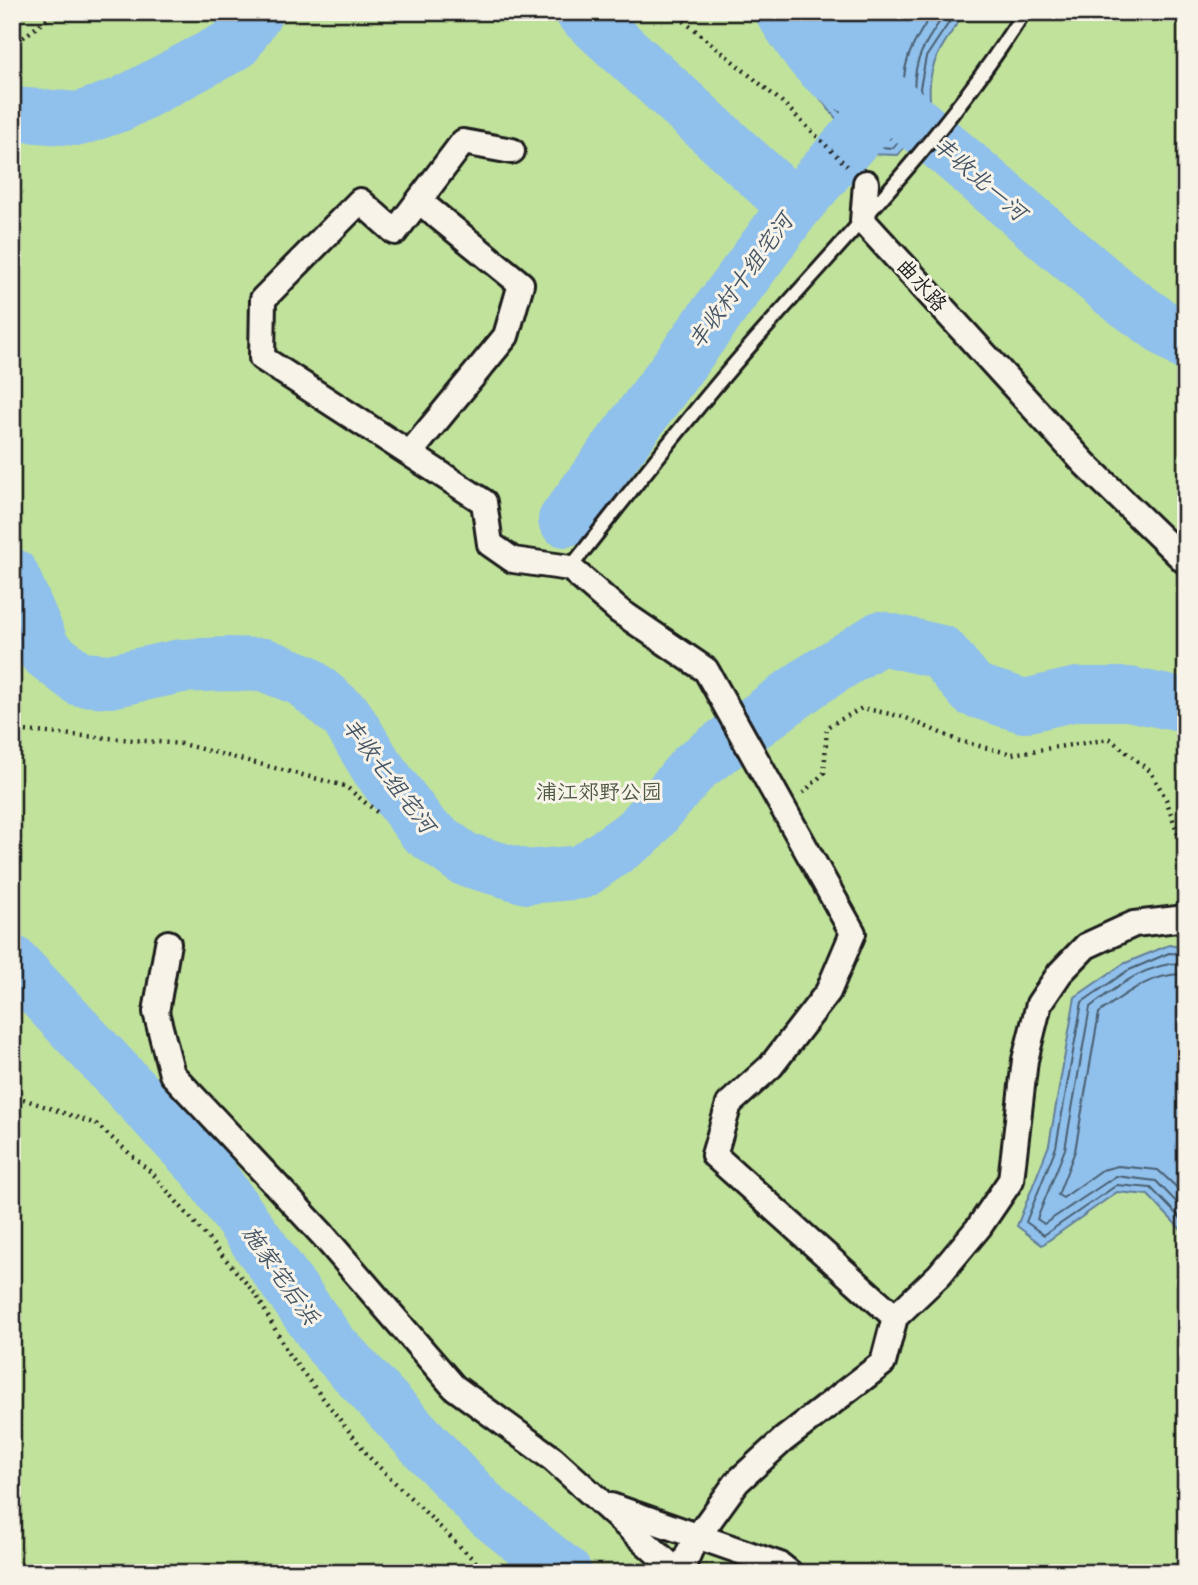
<svg xmlns="http://www.w3.org/2000/svg" width="1198" height="1585" viewBox="0 0 1198 1585" font-family="'Shantell Sans','LXGW WenKai TC',sans-serif">
  <style>
    .green { fill: #c0e29b; stroke: #6e7f5c; stroke-width: 2 }
    .water { fill: #90c0ec; stroke: #627e99; stroke-width: 2 }
    .lines { fill: none; stroke-linecap: round; stroke-linejoin: round }
    .shore { stroke: #4a5e6f; stroke-width: 2 }
    .river { stroke: #90c0ec; stroke-width: 54 }
    .lane-casing { stroke: #1c1c1c; stroke-width: 18 }
    .street-casing { stroke: #1c1c1c; stroke-width: 30 }
    .path { stroke: #1c1c1c; stroke-width: 4.5; stroke-dasharray: 2 5; stroke-linecap: butt }
    .lane { stroke: #f7f3e8; stroke-width: 12 }
    .street { stroke: #f7f3e8; stroke-width: 24 }
    .labels { text-anchor: middle; stroke-width: 6; stroke-linejoin: round; paint-order: stroke }
    .street-label { font-size: 21px; fill: #1c1c1c; stroke: #f7f3e8 }
    .park-label { font-size: 21px; fill: #4d5742; stroke: #f7f3e8 }
    .water-label { font-size: 23px; font-style: italic; fill: #455565; stroke: #f7f3e8 }
  </style>
  <rect width="100%" height="100%" fill="#eedbcd"/>
  <filter id="ink" filterUnits="userSpaceOnUse"><feTurbulence type="fractalNoise" baseFrequency=".0143" numOctaves="2"/><feDisplacementMap in="SourceGraphic" scale="14" xChannelSelector="R" yChannelSelector="G"/><feConvolveMatrix kernelMatrix="1 2 1 2 8 2 1 2 1" color-interpolation-filters="sRGB"/></filter>
  <g filter="url(#ink)">
    <rect class="green" x="12" y="12" width="1174" height="1561"/>
    <g class="water">
      <path d="M765,12h200c-25,38 -42,55 -33,102l-34,41 -34,-1 -82,-104z"/>
      <path d="M1169,945l17,3v287l-38,-40 -31,-3 -75,53 -25,-19 32,-81 26,-148 48,-33z"/>
    </g>
    <g class="lines">
      <g class="shore">
        <path d="M773,12l15,35 79,99 26,2 31,-36 -4,-24 6,-31 30,-45"/>
        <path d="M782,12l14,30 75,96 18,1 26,-29c-4,-48 5,-59 31,-98"/>
        <path d="M794,12l11,25 71,90 8,2 20,-22c-4,-42 6,-60 29,-95"/>
        <path d="M1186,954l-17,-1 -42,18 -45,31 -26,145 -30,75 18,13 73,-50 34,3 35,36"/>
        <path d="M1186,963c-36,-2 -69,23 -96,44l-25,142 -28,70 7,5 72,-48 40,5 30,31"/>
        <path d="M1186,974c-32,-2 -62,20 -87,39l-24,138 -17,44 5,3 39,-28 16,-4 40,4 28,26"/>
      </g>
      <g class="river">
        <path d="M782,12c34,52 43,70 106,87l226,193 72,52"/>
        <path d="M12,114l67,5 43,-15 113,-60 21,-32"/>
        <path d="M795,207l93,-108"/>
        <path d="M565,520l230,-313 -213,-195"/>
        <path d="M12,575l33,77 35,27 30,2 71,-15 46,-2 38,1 38,15 43,36 31,51 47,63 40,29 63,18 55,-5 57,-40 55,-65 116,-85 70,-44 61,14 32,38 51,16 53,-12h52l57,12"/>
        <path d="M12,962l193,206 126,177 153,163 81,65"/>
      </g>
      <defs>
        <path id="lane" d="M570,568c55,-69 109,-140 167,-207 98,-114 207,-221 287,-349"/>
        <g id="street">
          <path d="M512,151l-49,-9 -68,90 -35,-31 -97,98 -1,59 222,144 6,42 23,16 57,8 48,42 88,60 147,263 -25,59 -57,74 -42,38 -15,51 181,162"/>
          <path d="M866,183l-3,38 222,243 101,98"/>
          <path d="M410,453l96,-117 15,-52 -102,-83"/>
          <path d="M168,943l-12,69 16,62 150,160 132,153 99,72 126,114"/>
          <path d="M611,1506l169,59 10,8"/>
          <path d="M680,1573l13,-30 44,-61 46,-42 100,-77 12,-46 44,-42 40,-48 32,-47 14,-120 14,-56 21,-31 26,-27 48,-22 52,-6"/>
        </g>
      </defs>
      <use href="#lane" class="lane-casing"/>
      <use href="#street" class="street-casing"/>
      <g class="path">
        <path d="M673,12l109,90 65,64"/>
        <path d="M12,46l44,-34"/>
        <path d="M12,730l170,14 163,42 33,27"/>
        <path d="M803,793l21,-20 3,-46 35,-19 42,9 55,24 53,13 98,-15 41,33 15,27 20,59"/>
        <path d="M23,1099l73,25 57,50 104,122 32,59 82,104 116,114"/>
      </g>
      <use href="#lane" class="lane"/>
      <use href="#street" class="street"/>
    </g>
  </g>
  <g class="labels">
    <g class="street-label">
      <text transform="translate(922 285) rotate(48)" y="7">曲水路</text>
    </g>
    <g class="park-label">
      <text x="599" y="799">浦江郊野公园</text>
    </g>
    <g class="water-label">
      <text transform="translate(980 178) rotate(41)" y="8">丰收北一河</text>
      <text transform="translate(740 281) rotate(-54)" y="8">丰收村十组宅河</text>
      <text transform="translate(389 775) rotate(53)" y="8">丰收七组宅河</text>
      <text transform="translate(281 1275) rotate(55)" y="8">施家宅后浜</text>
    </g>
  </g>
  <rect width="1198" height="1585" fill="none" stroke="#f7f3e8" stroke-width="42"/>
  <rect x="21" y="21" width="1156" height="1543" fill="none" stroke="#1c1c1c" stroke-width="2.5" filter="url(#ink)"/>
</svg>
